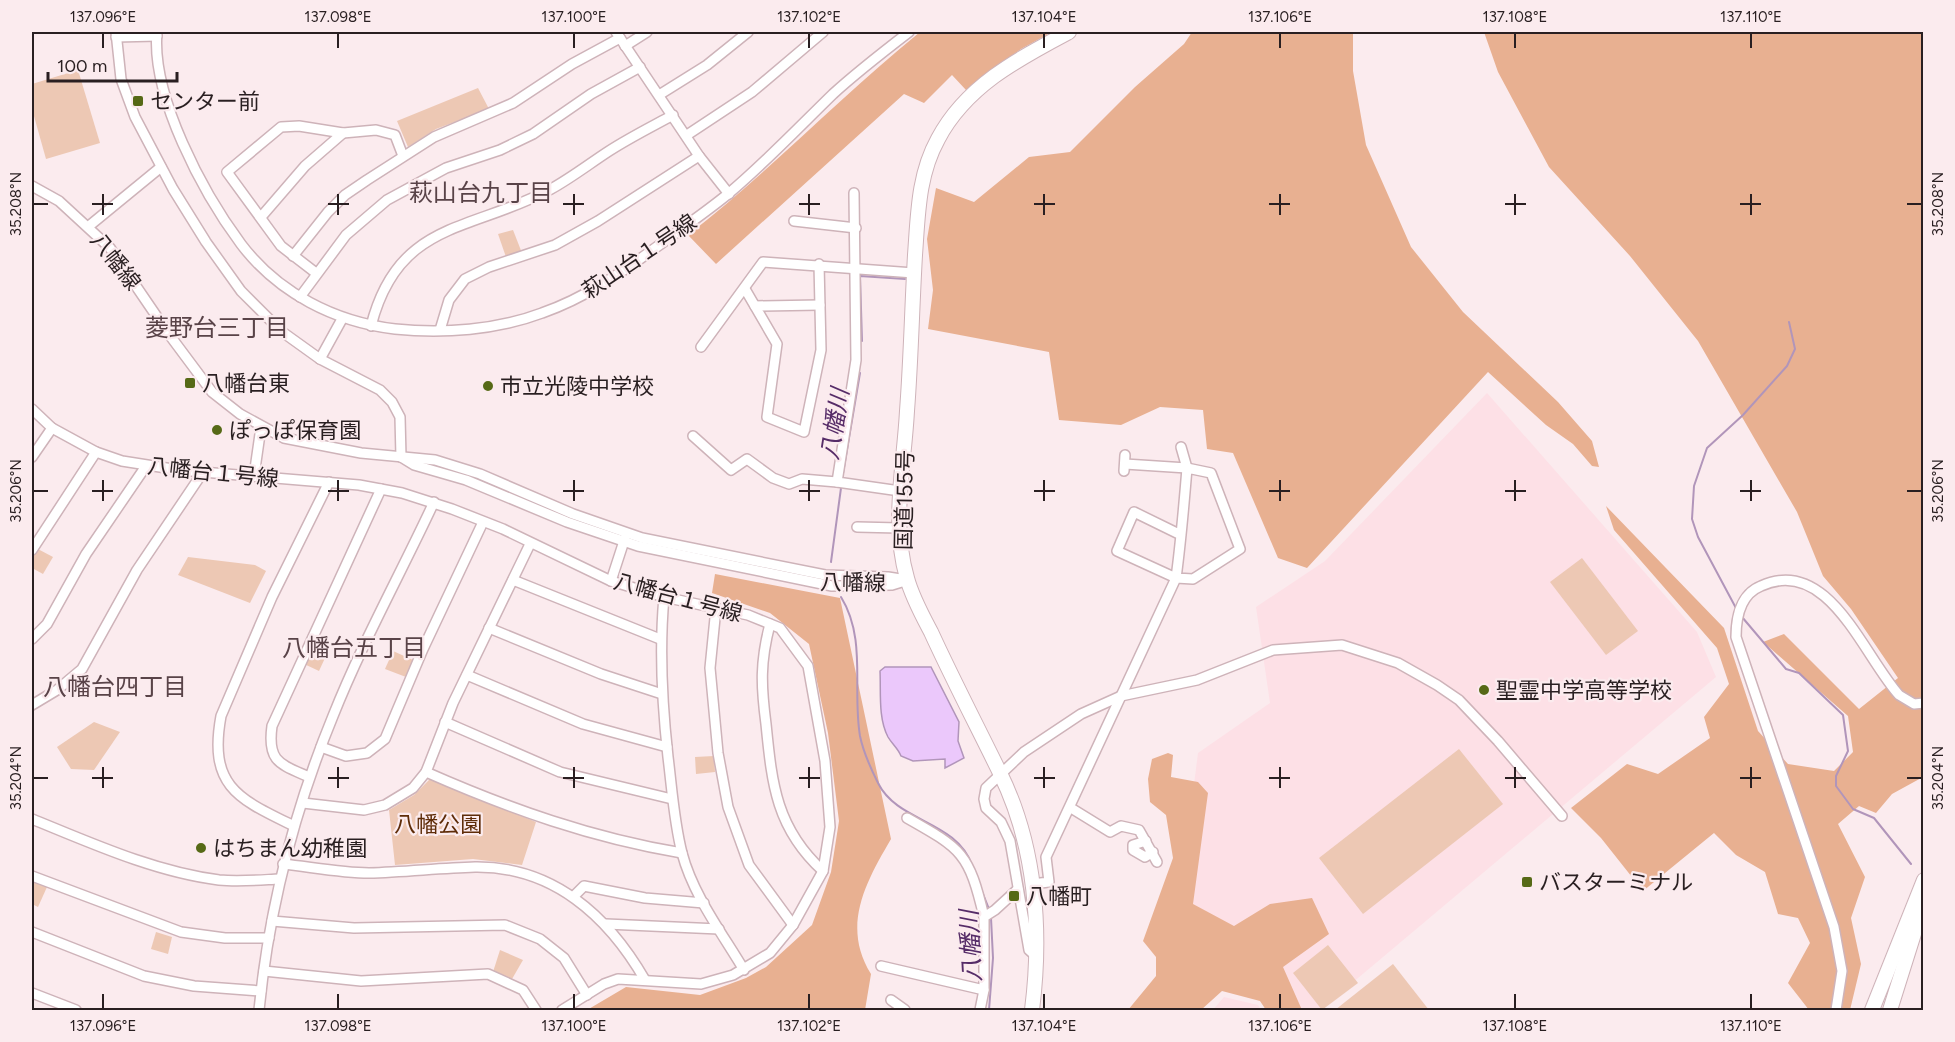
<svg xmlns="http://www.w3.org/2000/svg" width="1955" height="1042" viewBox="0 0 1955 1042" font-family="Figtree,'Noto Sans JP',sans-serif">
  <style>
    .built { fill: #fde0e6 }
    .green { fill: #edc8b4 }
    .forest { fill: #e8b091 }
    .water { fill: #ebc8fb; stroke: #b195ba; stroke-width: 1.5 }
    .lines { fill: none; stroke-linecap: round; stroke-linejoin: round }
    .stream { stroke: #b195ba; stroke-width: 2 }
    .minor-casing { stroke: #ceb3b9; stroke-width: 12 }
    .highway-casing { stroke: #ceb3b9; stroke-width: 16 }
    .minor { stroke: #fff; stroke-width: 9 }
    .highway { stroke: #fff; stroke-width: 14 }
    .ticks { fill: none; stroke: #291f21; stroke-width: 2 }
    .poi-dot { fill: #566916; stroke: #fbebee; stroke-width: 2 }
    .labels { text-anchor: middle; stroke-width: 4.5; stroke-linejoin: round; paint-order: stroke }
    .poi-label { font-size: 22px; fill: #291f21; stroke: #fbebee; text-anchor: start }
    .street-label { font-size: 22px; fill: #291f21; stroke: #fbebee }
    .park-label { font-size: 22px; fill: #5e2c08; stroke: #fbebee }
    .neighbourhood-label { font-size: 24px; fill: #594348; stroke: #fbebee }
    .water-label { font-size: 24px; font-style: italic; fill: #562c68; stroke: #fbebee }
    .neatline { fill: none; stroke: #291f21; stroke-width: 2 }
    .ticks-label { font-size: 15px; text-anchor: middle; fill: #291f21 }
  </style>
  <rect width="100%" height="100%" fill="#fbebee"/>
  <g class="built">
    <path d="M1487,393l210,239 19,45 -396,333h-34l-115,-46 27,-211 72,-50 -14,-96 69,-46z"/>
    <path d="M1224,997l34,8 3,5h-48z"/>
  </g>
  <g class="green">
    <path d="M78,70l22,73 -54,16 -14,-50v-25z"/>
    <path d="M478,88l11,21 -53,20 -28,18 -11,-26z"/>
    <path d="M513,230l9,23 -16,4 -8,-23z"/>
    <path d="M36,548l17,9 -10,17 -11,-6v-13z"/>
    <path d="M188,557l67,8 11,6 -16,32 -72,-28z"/>
    <path d="M1582,558l56,73 -32,24 -56,-73z"/>
    <path d="M309,650l16,8 -6,13 -17,-8z"/>
    <path d="M393,651l20,9 -7,17 -21,-8z"/>
    <path d="M94,722l26,10 -26,38 -23,-1 -14,-22z"/>
    <path d="M1459,749l44,55 -140,110 -44,-56z"/>
    <path d="M714,756l1,16 -19,2 -1,-17z"/>
    <path d="M431,778l105,44 -14,43 -49,-6 -78,6 -6,-55 25,-15z"/>
    <path d="M32,880l15,7 -9,20 -6,-3z"/>
    <path d="M156,932l16,5 -4,17 -17,-5z"/>
    <path d="M1328,945l30,38 -36,27 -29,-37z"/>
    <path d="M500,950l23,10 -11,19 -19,-7z"/>
    <path d="M1393,964l36,46h-94z"/>
  </g>
  <g class="forest">
    <path d="M920,32h132l-31,17 -55,41 -14,-15 -28,28 -20,-9 -188,170 -28,-29c81,-63 152,-138 232,-203z"/>
    <path d="M1192,32h161v39l13,74 45,102 52,65 95,90 34,39 7,26 -7,-1 -19,-22 -27,-19 -58,-53 -181,196 -29,-10 -45,-105 -26,-4 -4,-39 -43,-3 -39,18 -62,-5 -10,-68 -121,-23 5,-39 -6,-51 9,-51 38,14 55,-45 41,-5 65,-65 49,-43z"/>
    <path d="M1484,32h439v745l-31,17 -16,19 -17,-7 -21,18 27,53 -14,41 10,46 -11,46h-41l-21,-27 22,-40 -12,-25 -20,-4 -13,-42 -29,-17 -22,-22 -71,58 -42,-53 -30,-30 56,-44 31,10 52,-36 -6,-21 25,-33 -12,-36 -103,-118 -8,-24 118,122 34,103 30,33 46,7 19,-19 -5,-36 -85,-74 21,-8 75,75 39,-31 -47,-69 -28,-33 -26,-64 -99,-171 -68,-85 -81,-89 -51,-95z"/>
    <path d="M715,574l125,24 51,241c-25,43 -50,87 -20,135l-6,36h-278l39,-23 74,8 46,-17 20,-11 46,-42 19,-53 8,-51 -11,-88 -19,-89 -39,-31 -58,-20z"/>
    <path d="M1168,753l5,2 -2,22 27,5 10,11 -15,111 41,22 36,-22 42,-6 17,36 -46,33 19,43h-36l-6,-9 -38,-10 -21,19h-73l28,-34v-19l-13,-16 30,-83 -7,-43 -16,-13 -2,-23 4,-20z"/>
  </g>
  <path class="water" d="M885,667h46l28,55 -1,19 6,17 -19,10v-9l-32,2 -12,-5c-3,-8 -9,-12 -13,-19 -10,-19 -7,-45 -8,-66z"/>
  <g class="lines">
    <g class="stream">
      <path d="M862,341l-2,-65 45,3"/>
      <path d="M842,479l18,-106"/>
      <path d="M831,562l10,-74"/>
      <path d="M841,597c26,42 11,93 19,139 3,15 11,33 18,47 20,40 78,37 94,82"/>
      <path d="M1737,610l-39,-73 -6,-18 2,-33 13,-38 36,-33 44,-49 8,-17 -6,-27"/>
      <path d="M1742,617l44,52 13,4 44,42 5,36 -12,25v10l17,23 21,9 37,46"/>
      <path d="M979,884l10,25"/>
      <path d="M989,1010l4,-52 -2,-40"/>
    </g>
    <defs>
      <g id="minor">
        <path d="M116,32l5,47 14,38 38,72 33,53 35,49 40,40 39,28 60,31 12,12 8,15 1,40"/>
        <path d="M157,32c-6,64 46,161 84,212 37,49 94,78 154,85 48,5 102,1 147,-16 43,-15 79,-40 116,-67 23,-17 48,-34 70,-52 37,-31 71,-67 105,-100 24,-22 50,-42 76,-62"/>
        <path d="M616,32l83,124 30,38"/>
        <path d="M116,37l41,-1"/>
        <path d="M625,46l22,-14"/>
        <path d="M659,95l48,-30 41,-33"/>
        <path d="M687,135l65,-43 71,-60"/>
        <path d="M32,186l27,15 51,47 58,85 44,59 28,22 44,24 77,15 74,7 45,14 93,40 69,24 183,37 63,2 19,3"/>
        <path d="M854,193l2,167 -19,122 63,9"/>
        <path d="M261,217l44,-51 38,-33"/>
        <path d="M794,221l62,7"/>
        <path d="M89,226l72,-59"/>
        <path d="M293,256l35,-44 17,-17 22,-15 67,-43 79,-34 59,-39 48,-26"/>
        <path d="M316,273l-35,-27 -54,-74 54,-45 18,-1 44,7 33,-3 19,5 8,21"/>
        <path d="M745,289l32,55 -10,73 37,15 17,-82 -2,-86"/>
        <path d="M300,297l46,-62 41,-35 59,-32 54,-18 33,-16 58,-40 49,-27"/>
        <path d="M755,306l65,-1"/>
        <path d="M371,326c27,-106 100,-94 180,-137 20,-11 38,-25 58,-38 20,-13 42,-24 64,-36"/>
        <path d="M440,330l9,-30 16,-21 24,-12 66,-22 43,-24 101,-65"/>
        <path d="M701,347l62,-85 151,11"/>
        <path d="M320,359l22,-40"/>
        <path d="M32,409l20,19 44,24 26,9 57,9 180,15 43,8 50,16 51,20 108,52 53,16 84,18 32,13 28,38 17,95 5,66 -7,44 -30,54 -23,28 -37,22 -32,9 -83,-5 -14,5 -42,26"/>
        <path d="M693,436l38,34 16,-11 26,19 16,6 13,-5 35,3"/>
        <path d="M32,457l20,-29"/>
        <path d="M401,457l13,8 52,15 101,42 71,24 194,40 60,-1 13,-4"/>
        <path d="M1125,464l62,4 -6,-21"/>
        <path d="M1124,471l1,-16"/>
        <path d="M254,476l7,-49"/>
        <path d="M857,527l42,1"/>
        <path d="M32,550l64,-98"/>
        <path d="M513,580l147,59"/>
        <path d="M611,581l14,-43"/>
        <path d="M664,597c-5,54 -2,106 4,160 4,32 6,65 14,96 11,42 40,80 62,117"/>
        <path d="M716,608l-6,60 8,85 10,54 21,58 44,60"/>
        <path d="M770,624c-10,38 -9,62 -4,100 6,60 10,104 57,147"/>
        <path d="M489,628l112,46 61,20"/>
        <path d="M32,639l15,-15 39,-70 60,-88"/>
        <path d="M467,675l116,49 84,23"/>
        <path d="M32,705l25,-15 25,-21 55,-99 66,-98"/>
        <path d="M445,722l115,50 112,27"/>
        <path d="M321,747l25,9 21,-3 18,-14 38,-90 60,-127"/>
        <path d="M426,772c84,37 166,66 256,81"/>
        <path d="M309,777c-29,-13 -42,-15 -37,-51l109,-237"/>
        <path d="M303,803l61,7 21,-5 28,-17 13,-16 27,-69 77,-159"/>
        <path d="M1071,808l39,24 11,-6 18,4 18,32"/>
        <path d="M907,818c55,31 62,35 77,99"/>
        <path d="M32,819c59,24 123,53 187,61 20,2 41,0 60,-1"/>
        <path d="M294,826c-55,-27 -86,-39 -73,-110l51,-119 57,-115"/>
        <path d="M1146,841l-13,4v5l12,7 8,-5"/>
        <path d="M283,864c28,3 58,9 86,9 36,-1 71,-5 106,-6 78,-1 133,49 170,113"/>
        <path d="M32,876l149,56 44,6h44"/>
        <path d="M1032,884l17,-2 -3,-25 130,-279c5,-37 8,-73 11,-110l24,5 29,76 -47,30 -17,-1 -59,-27 17,-39 47,23"/>
        <path d="M574,896l10,-10 61,12 59,5"/>
        <path d="M272,921l82,7 151,-3 35,14 24,19 23,37"/>
        <path d="M606,924l113,5"/>
        <path d="M32,932l112,44 50,10 67,5"/>
        <path d="M1038,958l-9,-8 -19,-109 -9,-19 -15,-14 -2,-9 2,-11 38,-36 57,-38 40,-18 76,-16 76,-30 69,-5 56,18 39,22 22,15 39,41 64,75"/>
        <path d="M881,966l103,24"/>
        <path d="M264,971l97,10 127,-7 35,16 13,20"/>
        <path d="M32,993l44,17"/>
        <path d="M891,1000l14,10"/>
        <path d="M259,1010c10,-101 35,-199 74,-294 29,-73 68,-143 101,-214"/>
        <path d="M980,1010l4,-20v-73l11,-7 23,-21"/>
        <path d="M1836,1010l6,-39 -8,-44 -98,-290c0,-20 5,-43 25,-51 67,-31 102,69 138,109l15,9 10,-1"/>
      </g>
      <g id="highway">
        <path d="M1032,1010c10,-79 4,-164 -32,-237 -23,-47 -47,-93 -69,-141 -9,-17 -19,-35 -24,-54 -16,-55 -3,-111 0,-167 4,-52 5,-104 8,-156 3,-40 3,-80 23,-116 28,-53 80,-80 131,-107"/>
        <path d="M1872,1010l52,-130"/>
        <path d="M1890,1010l34,-108"/>
      </g>
    </defs>
    <use href="#minor" class="minor-casing"/>
    <use href="#highway" class="highway-casing"/>
    <use href="#minor" class="minor"/>
    <use href="#highway" class="highway"/>
  </g>
  <path class="ticks" d="M103,33v15M338,33v15M574,33v15M809,33v15M1044,33v15M1280,33v15M1515,33v15M1751,33v15M103,194v21M338,194v21M574,194v21M809,194v21M1044,194v21M1280,194v21M1515,194v21M1751,194v21M33,204h15M92,204h21M328,204h21M563,204h21M799,204h21M1034,204h21M1269,204h21M1505,204h21M1740,204h21M1907,204h15M103,480v21M338,480v21M574,480v21M809,480v21M1044,480v21M1280,480v21M1515,480v21M1751,480v21M33,491h15M92,491h21M328,491h21M563,491h21M799,491h21M1034,491h21M1269,491h21M1505,491h21M1740,491h21M1907,491h15M103,767v21M338,767v21M574,767v21M809,767v21M1044,767v21M1280,767v21M1515,767v21M1751,767v21M33,778h15M92,778h21M328,778h21M563,778h21M799,778h21M1034,778h21M1269,778h21M1505,778h21M1740,778h21M1907,778h15M103,994v15M338,994v15M574,994v15M809,994v15M1044,994v15M1280,994v15M1515,994v15M1751,994v15"/>
  <g class="poi-dot">
    <rect x="132" y="95" width="12" height="12" rx="3"/>
    <rect x="184" y="377" width="12" height="12" rx="3"/>
    <circle cx="488" cy="386" r="6"/>
    <circle cx="217" cy="430" r="6"/>
    <circle cx="1484" cy="690" r="6"/>
    <circle cx="201" cy="848" r="6"/>
    <rect x="1521" y="876" width="12" height="12" rx="3"/>
    <rect x="1008" y="890" width="12" height="12" rx="3"/>
  </g>
  <g class="labels">
    <g class="poi-label">
      <text x="150" y="109">センター前</text>
      <text x="202" y="391">八幡台東</text>
      <text x="500" y="394">市立光陵中学校</text>
      <text x="229" y="438">ぽっぽ保育園</text>
      <text x="1496" y="698">聖霊中学高等学校</text>
      <text x="213" y="856">はちまん幼稚園</text>
      <text x="1539" y="890">バスターミナル</text>
      <text x="1026" y="904">八幡町</text>
    </g>
    <g class="street-label">
      <text transform="translate(639 256) rotate(-34)" y="8">萩山台１号線</text>
      <text transform="translate(116 261) rotate(52)" y="8">八幡線</text>
      <text transform="translate(213 472) rotate(6)" y="8">八幡台１号線</text>
      <text transform="translate(904 500) rotate(-89)" y="8">国道155号</text>
      <text transform="translate(853 582) rotate(1)" y="8">八幡線</text>
      <text transform="translate(678 597) rotate(15)" y="8">八幡台１号線</text>
    </g>
    <g class="park-label">
      <text x="438" y="832">八幡公園</text>
    </g>
    <g class="neighbourhood-label">
      <text x="481" y="201">萩山台九丁目</text>
      <text x="217" y="336">菱野台三丁目</text>
      <text x="354" y="656">八幡台五丁目</text>
      <text x="115" y="695">八幡台四丁目</text>
    </g>
    <g class="water-label">
      <text transform="translate(835 424) rotate(-81)" y="8">八幡川</text>
      <text transform="translate(971 946) rotate(-93)" y="8">八幡川</text>
    </g>
  </g>
  <rect width="1955" height="1042" fill="none" stroke="#fbebee" stroke-width="66"/>
  <path d="M48 72v9h129v-9" fill="none" stroke="#291f21" stroke-width="3"/>
  <text x="57" y="72" font-size="18" fill="#291f21" stroke="#fbebee" stroke-width="4.5" paint-order="stroke">100 m</text>
  <rect x="33" y="33" width="1889" height="976" class="neatline"/>
  <g class="ticks-label">
    <text x="103" y="22">137.096°E</text>
    <text x="338" y="22">137.098°E</text>
    <text x="574" y="22">137.100°E</text>
    <text x="809" y="22">137.102°E</text>
    <text x="1044" y="22">137.104°E</text>
    <text x="1280" y="22">137.106°E</text>
    <text x="1515" y="22">137.108°E</text>
    <text x="1751" y="22">137.110°E</text>
    <text transform="translate(16 204) rotate(-90)" y="5">35.208°N</text>
    <text transform="translate(1938 204) rotate(-90)" y="5">35.208°N</text>
    <text transform="translate(16 491) rotate(-90)" y="5">35.206°N</text>
    <text transform="translate(1938 491) rotate(-90)" y="5">35.206°N</text>
    <text transform="translate(16 778) rotate(-90)" y="5">35.204°N</text>
    <text transform="translate(1938 778) rotate(-90)" y="5">35.204°N</text>
    <text x="103" y="1031">137.096°E</text>
    <text x="338" y="1031">137.098°E</text>
    <text x="574" y="1031">137.100°E</text>
    <text x="809" y="1031">137.102°E</text>
    <text x="1044" y="1031">137.104°E</text>
    <text x="1280" y="1031">137.106°E</text>
    <text x="1515" y="1031">137.108°E</text>
    <text x="1751" y="1031">137.110°E</text>
  </g>
</svg>
